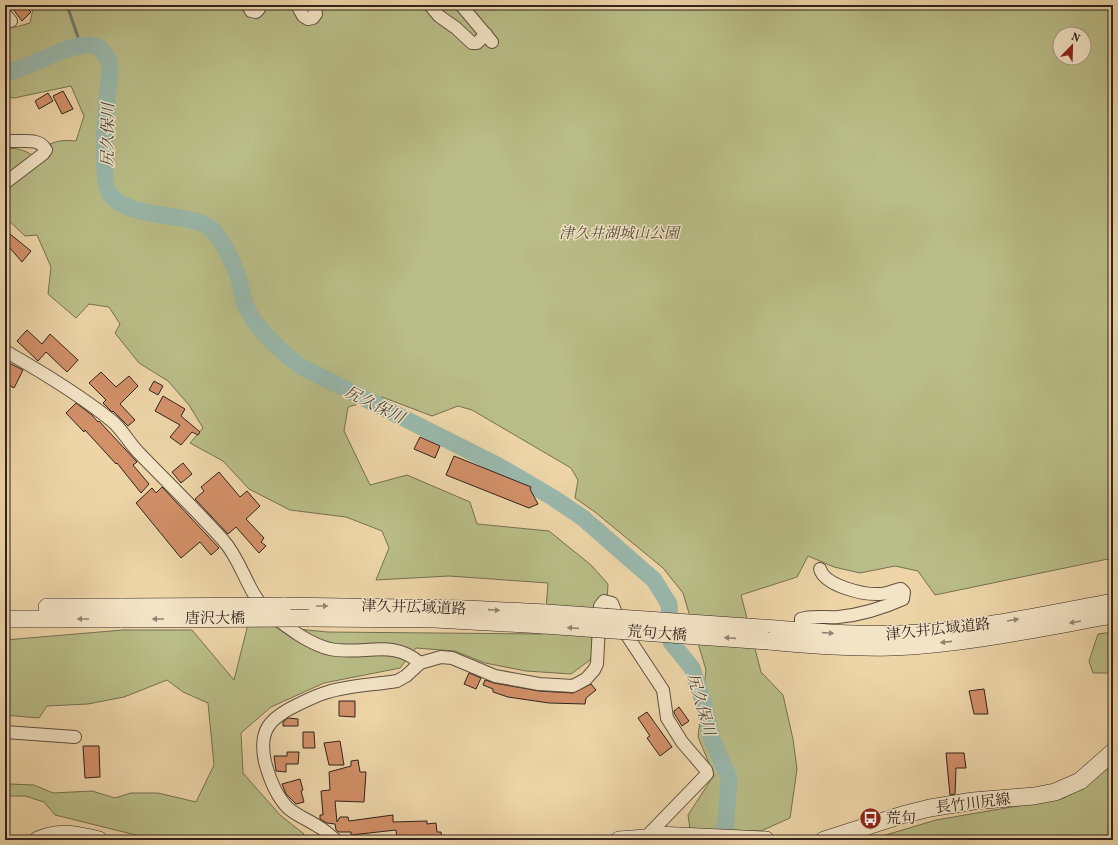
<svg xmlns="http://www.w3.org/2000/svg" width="1118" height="845" viewBox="0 0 1118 845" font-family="Vollkorn,'Noto Serif JP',serif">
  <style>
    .green { fill: #b9bd87; stroke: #757052; fill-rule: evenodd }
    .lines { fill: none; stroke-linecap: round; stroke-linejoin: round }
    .stream { stroke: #6f7c73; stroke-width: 3 }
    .river { stroke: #99b8ac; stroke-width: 17 }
    .building { fill: #d29069; stroke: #31231e }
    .street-casing { stroke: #605040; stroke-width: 14 }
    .secondary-casing { stroke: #31231e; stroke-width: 18 }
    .street { stroke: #f3e4c6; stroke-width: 12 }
    .secondary { stroke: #f3e4c6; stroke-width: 17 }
    .secondary-bridge-casing { stroke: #31231e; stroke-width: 18; stroke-linecap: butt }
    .secondary-bridge { stroke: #f3e4c6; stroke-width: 17 }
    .oneway { fill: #928472 }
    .labels { text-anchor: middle; stroke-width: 3; stroke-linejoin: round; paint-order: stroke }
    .park-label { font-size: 15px; font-style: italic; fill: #534a38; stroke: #f3e4c6 }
    .street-label { font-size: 15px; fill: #31231e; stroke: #f3e4c6 }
    .poi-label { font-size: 15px; fill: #31231e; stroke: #f3e4c6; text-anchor: start }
    .water-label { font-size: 16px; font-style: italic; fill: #4b4842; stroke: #f3e4c6 }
  </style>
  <rect width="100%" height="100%" fill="#edd5a8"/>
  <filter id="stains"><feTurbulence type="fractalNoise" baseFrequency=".005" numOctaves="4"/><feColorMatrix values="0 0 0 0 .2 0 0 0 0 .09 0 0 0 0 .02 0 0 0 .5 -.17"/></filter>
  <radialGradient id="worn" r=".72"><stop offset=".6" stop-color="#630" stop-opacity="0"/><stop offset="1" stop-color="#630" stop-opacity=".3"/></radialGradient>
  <g class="green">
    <path d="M29,5h1084v553l-178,37 -17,-24 -23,-5 -35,7 -26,-6 -26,-11 -11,21 -56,18 20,77 22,23 10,44 4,30 -7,49 -29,13 -71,-2 -2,-14 26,-40 -16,-38 8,-67 -23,-77 -20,-25 -68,-56 -20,-14 3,-18 -7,-12 -99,-58 -14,-4 -26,10 -50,-19 -34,10 -4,24 26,54 37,-10 63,27 7,22 72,7 42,34 17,19 -3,54 -15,22 -19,14 -45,-3 -41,-8 -30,-12 -39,-3 -16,20 -76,15 -53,24 -30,26 2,40 37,42 24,19v6h-148l-101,-25 -11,-13 -19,-6h-20v-10l4,-2 25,1 19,8 39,-2 23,7 16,-5h27l38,9 18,-37 -6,-62 -25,-11 -16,-12 -43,17 -36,7 -41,2 -8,12 -34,-3v-75l118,-10h69l42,50 14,-56 79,8 217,2 4,-51 -99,-7 -73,4 13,-32 -7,-17 -36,-14 -56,-7 -41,-21 -26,-28 -33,-18 13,-15 -14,-23 -21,-24 -29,-18 -24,-30 5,-9 -11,-17 -20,-3 -13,14 -28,-24 3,-27 -14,-32 -12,1 -20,-19v-68c11,-2 19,1 29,7 16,-13 21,-17 42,-15l8,-25 -13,-30 -57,12 -9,-1v-71l11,1 14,-4 3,-14zM1060,34h24v24h-24z"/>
    <path d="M1113,632v41h-20l-4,-12 9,-27z"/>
    <path d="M1113,763v77h-244l67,-20 128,-22z"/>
  </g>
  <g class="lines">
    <path class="stream" d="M67,5l14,41"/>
    <path class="river" d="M5,73c25,-4 68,-34 90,-27 10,4 13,13 15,22 -2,23 -13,115 2,129 17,16 47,17 69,21 14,3 28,5 37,18 7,10 13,23 18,35 5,12 5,26 11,38 11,22 34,42 53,57l197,99 55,32 31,21 71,62 15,24 2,38 21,26 11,33 9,38 17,39 -3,43 -4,19"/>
  </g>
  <g class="building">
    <path d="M10,5h14l7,7 -9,9z"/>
    <path d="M63,91l10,18 -11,5 -9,-18z"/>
    <path d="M48,93l5,8 -14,8 -4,-8z"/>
    <path d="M5,230l26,21 -9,11 -13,-15 -4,5z"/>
    <path d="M27,330l15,14 8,-10 28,26 -11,12 -21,-20 -8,9 -21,-20z"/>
    <path d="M5,361l18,9 -9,18 -9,-5z"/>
    <path d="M101,372l15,15 13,-11 9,10 -18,18 15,16 -7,6 -15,-15 -1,1 -9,-9 3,-3 -17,-17z"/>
    <path d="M154,381l9,5 -5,9 -9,-5z"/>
    <path d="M163,396l22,13 -4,7 19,16 -2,3 -6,-3 -11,13 -11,-8 10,-12 -25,-14z"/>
    <path d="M76,403l16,12 6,7 1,-1 38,41 -4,3 16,19 -8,9 -24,-30 -1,1 -31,-34 -1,2 -18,-19z"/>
    <path d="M420,437l20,9 -5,12 -21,-9z"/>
    <path d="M454,456l77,31 -1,2 8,15 -9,4 -83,-33z"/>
    <path d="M183,463l9,11 -11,9 -9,-11z"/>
    <path d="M219,472l21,25 7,-6 13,15 -14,13 18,19 -3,4 5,4 -7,7 -23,-26 -8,7 -33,-35 9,-8 -3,-4z"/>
    <path d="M162,487l57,61 -8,7 -11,-13 -19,16 -45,-55 16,-15 4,5z"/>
    <path d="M469,673l12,5 -5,11 -12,-5z"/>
    <path d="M485,680l9,3 45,8 34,2 18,-9 5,6 -10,8 -1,6 -36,-1 -41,-6 -15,-5v-3l-10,-4z"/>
    <path d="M984,689l4,25h-14l-5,-23z"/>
    <path d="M339,701h16v16l-16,-1z"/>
    <path d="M679,707l10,14 -7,5 -8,-13v-2z"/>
    <path d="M647,712l25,35 -12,9 -13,-18 3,-2 -12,-18z"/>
    <path d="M288,718l10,1v7h-15v-4z"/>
    <path d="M303,732h11l1,16h-12z"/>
    <path d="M340,741l4,24h-15l-5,-22z"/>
    <path d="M83,746h16l1,31 -15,1z"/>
    <path d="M287,752h12l-1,12h-12v8l-10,-1 -2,-15h13z"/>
    <path d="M946,753h18l2,15h-10l-1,26 -5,1z"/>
    <path d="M358,760l2,12h6l-2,30 -29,-1 2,21 3,-5h8l1,4 44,-6v7l34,-1v3l9,-1 1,9h4l1,8h-45l-1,-10 -45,5v-3h-13l-2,-2 -1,-6 -8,-1 -7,-4v-4h3l-2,-24 9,-1 -1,-18 22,-6v-5z"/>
    <path d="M300,779l3,11 -2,1 3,11 -8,2 -10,-10 -4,-10z"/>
  </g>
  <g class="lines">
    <defs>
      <g id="street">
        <path d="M248,5l3,6 5,1 3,-3v-4"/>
        <path d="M297,5l6,11 5,3 5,-1 3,-4 -1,-5 -5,-4"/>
        <path d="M430,5l9,11 17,12 16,15h5l9,-9"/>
        <path d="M461,5l31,37"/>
        <path d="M5,14l6,7"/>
        <path d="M5,140c12,4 33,-5 41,10l-3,4 -38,29"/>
        <path d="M5,351c37,21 74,43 107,70 10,8 17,22 27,32 28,29 57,57 84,87 20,22 24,54 47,74 17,13 39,30 60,35 34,7 62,-11 90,14l-14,13 -9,5c-23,4 -47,4 -69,11 -11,3 -21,8 -31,13 -27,13 -39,25 -32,57 4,15 11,34 23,46 9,8 21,12 31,19 6,3 11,9 17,13"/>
        <path d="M801,631v-12c11,-4 25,-1 37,-2 21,-2 45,-9 65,-18l1,-7 -3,-3c-7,1 -14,5 -21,5 -16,1 -55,-8 -60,-25"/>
        <path d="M420,663l21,-6 11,1 43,18 44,8 34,2 13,-7 8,-9 3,-6 3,-58 4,-5 8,2 10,25 41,62 4,28 15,24 24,28 1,4 -62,64"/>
        <path d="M5,732l70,5"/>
      </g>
      <g id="secondary">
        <path d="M283,606l184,3 79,4"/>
        <path d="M47,607h75"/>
        <path d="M309,618l126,1 109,6"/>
        <path d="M5,619h117"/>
        <path d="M761,628c46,3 93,8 139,6 72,-3 143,-19 213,-32"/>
        <path d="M769,641c40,4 81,7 122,6 74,-3 148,-19 222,-32"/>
        <path d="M38,840c21,-10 40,-5 61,0"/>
        <path d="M619,840l26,-2 13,-3 108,5"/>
        <path d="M824,840l78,-25 28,-7 43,-7 61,-5 21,-4 25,-11 33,-29"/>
      </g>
    </defs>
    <use href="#street" class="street-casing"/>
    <use href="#secondary" class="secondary-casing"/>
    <use href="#street" class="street"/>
    <use href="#secondary" class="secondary"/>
    <defs>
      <g id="secondary-bridge">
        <path d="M122,607l161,-1"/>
        <path d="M546,613l215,15"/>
        <path d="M122,619l187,-1"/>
        <path d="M544,625l225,16"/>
      </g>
    </defs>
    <use href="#secondary-bridge" class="secondary-bridge-casing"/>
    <use href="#secondary-bridge" class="secondary-bridge"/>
  </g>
  <defs><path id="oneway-solid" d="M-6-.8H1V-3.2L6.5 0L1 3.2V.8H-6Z"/></defs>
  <g class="oneway">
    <use href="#oneway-solid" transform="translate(322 606)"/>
    <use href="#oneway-solid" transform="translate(494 610) rotate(4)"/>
    <use href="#oneway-solid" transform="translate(83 619) rotate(180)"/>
    <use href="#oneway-solid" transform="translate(158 619) rotate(180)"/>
    <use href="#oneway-solid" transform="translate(1013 620) rotate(-10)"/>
    <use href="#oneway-solid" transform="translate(1075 622) rotate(170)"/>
    <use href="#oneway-solid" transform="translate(573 628) rotate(-176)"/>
    <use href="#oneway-solid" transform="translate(828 633) rotate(4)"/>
    <use href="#oneway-solid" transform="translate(730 638) rotate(-176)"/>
    <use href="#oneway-solid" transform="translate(946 642) rotate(174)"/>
  </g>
  <defs>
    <symbol id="bus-disc" viewBox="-11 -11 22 22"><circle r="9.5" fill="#8f2418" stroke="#f3e4c6"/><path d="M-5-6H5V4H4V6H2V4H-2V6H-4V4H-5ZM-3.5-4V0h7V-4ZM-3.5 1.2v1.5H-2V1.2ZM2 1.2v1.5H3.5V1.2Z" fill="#fff"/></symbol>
  </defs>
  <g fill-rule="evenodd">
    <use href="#bus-disc" x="858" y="806" width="25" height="25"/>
  </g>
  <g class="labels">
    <g class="park-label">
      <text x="619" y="238">津久井湖城山公園</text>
    </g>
    <g class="street-label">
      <text transform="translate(414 607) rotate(2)" y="5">津久井広域道路</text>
      <text x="215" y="623">唐沢大橋</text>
      <text transform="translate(938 629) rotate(-6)" y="5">津久井広域道路</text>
      <text transform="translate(657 633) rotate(4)" y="5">荒句大橋</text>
      <text transform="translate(973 803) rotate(-7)" y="5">長竹川尻線</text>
    </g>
    <g class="poi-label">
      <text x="886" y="823">荒句</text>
    </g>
    <g class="water-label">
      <text transform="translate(107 135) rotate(-89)" y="6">尻久保川</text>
      <text transform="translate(375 404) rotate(26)" y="6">尻久保川</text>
      <text transform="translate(702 704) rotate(74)" y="6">尻久保川</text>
    </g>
  </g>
  <rect width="1118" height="845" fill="none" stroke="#edd5a8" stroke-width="20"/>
  <rect x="6" y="6" width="1106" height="833" fill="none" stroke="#31231e" stroke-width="2"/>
  <rect x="10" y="10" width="1098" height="825" fill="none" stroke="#31231e"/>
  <g transform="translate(1072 46) rotate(23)"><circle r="19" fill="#f3e4c6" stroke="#a59783"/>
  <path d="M0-3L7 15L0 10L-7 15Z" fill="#8f2418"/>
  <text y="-6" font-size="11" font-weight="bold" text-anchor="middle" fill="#31231e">N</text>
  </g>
  <rect width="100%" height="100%" filter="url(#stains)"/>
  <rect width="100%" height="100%" fill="url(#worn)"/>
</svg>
